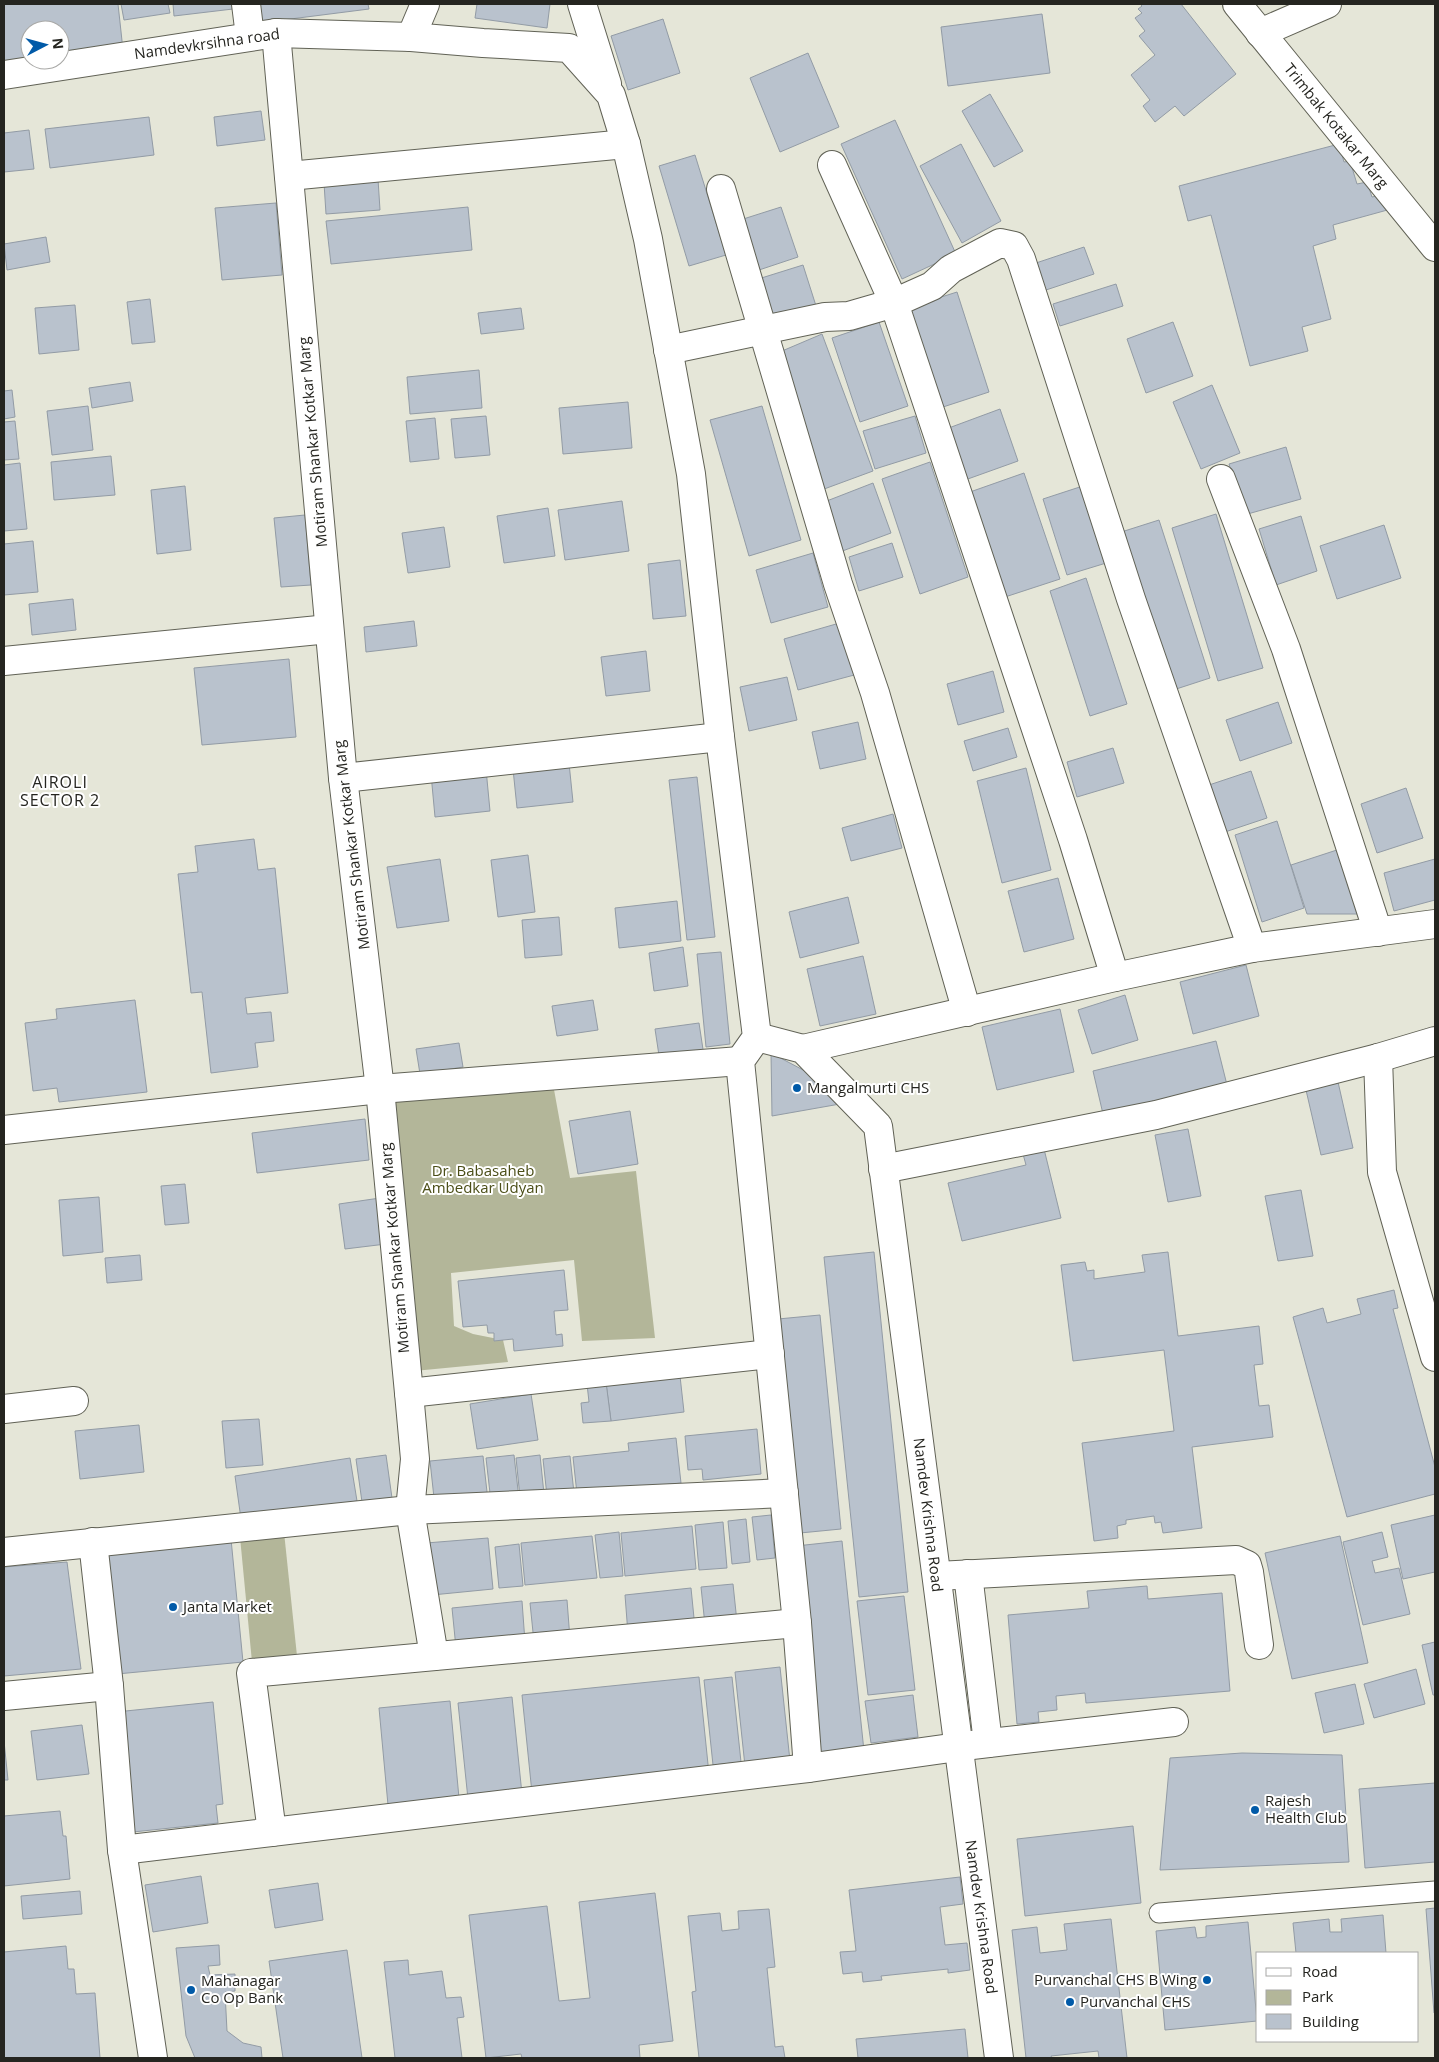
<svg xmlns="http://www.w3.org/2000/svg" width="1439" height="2062" viewBox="0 0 1439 2062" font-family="'Open Sans',sans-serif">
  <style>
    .green { fill: #b3b699 }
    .building { fill: #b9c2cd; stroke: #929ba5 }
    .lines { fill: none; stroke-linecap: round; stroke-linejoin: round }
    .service-casing { stroke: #616256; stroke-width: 21 }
    .minor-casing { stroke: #616256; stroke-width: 30 }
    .tertiary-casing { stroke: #616256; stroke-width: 30 }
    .service { stroke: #fff; stroke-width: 19 }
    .minor { stroke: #fff; stroke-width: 28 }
    .tertiary { stroke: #fff; stroke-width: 28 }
    .poi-dot { fill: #015aa8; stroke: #fff; stroke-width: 2 }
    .labels { text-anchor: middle; stroke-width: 4; stroke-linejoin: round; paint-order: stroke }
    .street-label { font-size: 15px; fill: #252520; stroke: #fff }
    .poi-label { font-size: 15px; fill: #252520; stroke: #fff; text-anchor: start }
    .park-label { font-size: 15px; fill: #4b4e17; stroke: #fff }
    .neighbourhood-label { font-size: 16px; letter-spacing: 1px; fill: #252520; stroke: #fff }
  </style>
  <rect width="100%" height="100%" fill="#e5e6d8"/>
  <g class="green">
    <path d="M553,1084l17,94 66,-7 19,167 -73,3 -8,-81 -123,13 3,53 19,8 30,6 5,22 -94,9 -25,-273z"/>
    <path d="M284,1532l13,124 -45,6 -12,-125z"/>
  </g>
  <g class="building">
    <path d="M4,4h114l5,46 -63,8v-28h-30v30l-26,5z"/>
    <path d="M121,4h47l2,9 -46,7z"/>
    <path d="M173,4h59l1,5 -59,7z"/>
    <path d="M257,4h111l1,5 -110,14z"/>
    <path d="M477,4h73l-3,24 -72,-10z"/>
    <path d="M1140,4h41l55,70 -52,42 -9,-10 -20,16 -12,-16 7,-6 -19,-25 24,-20 -16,-19 6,-5 -10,-13 7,-5 -4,-4 4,-3z"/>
    <path d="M1042,14l8,59 -102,13 -7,-59z"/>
    <path d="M663,19l17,54 -52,17 -17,-54z"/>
    <path d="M808,53l31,74 -59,25 -30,-74z"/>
    <path d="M990,94l33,57 -29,16 -32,-56z"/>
    <path d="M261,111l4,29 -48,6 -3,-29z"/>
    <path d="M149,117l5,38 -104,13 -5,-39z"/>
    <path d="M895,120l61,134 -54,25 -61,-135z"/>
    <path d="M29,130l5,39 -30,3v-39z"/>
    <path d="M961,144l40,77 -39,22 -42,-77z"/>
    <path d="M1339,144l5,18 6,-1 7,23 10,-2 5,15 15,-3 4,15 -58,16 3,14 -23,7 18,73 -29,8 6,24 -58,15 -39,-151 -23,6 -9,-35z"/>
    <path d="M695,155l31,100 -37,11 -30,-100z"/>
    <path d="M378,179l2,31 -54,4 -2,-31z"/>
    <path d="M276,203l6,72 -60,5 -7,-72z"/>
    <path d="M468,207l4,43 -141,14 -5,-43z"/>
    <path d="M781,207l17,50 -45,15 -16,-51z"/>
    <path d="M46,237l4,25 -43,8 -3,-26z"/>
    <path d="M1084,247l10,27 -57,19 -10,-27z"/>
    <path d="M803,265l14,44 -48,15 -14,-44z"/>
    <path d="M1116,284l7,22 -63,20 -7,-22z"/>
    <path d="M957,292l32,100 -46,15 -33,-100z"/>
    <path d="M150,299l5,43 -23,2 -5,-42z"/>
    <path d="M75,305l4,45 -40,4 -4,-46z"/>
    <path d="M521,308l3,21 -43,5 -3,-21z"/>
    <path d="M879,322l29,84 -48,16 -28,-84z"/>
    <path d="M1173,322l20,54 -47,17 -19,-54z"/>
    <path d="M822,334l51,137 -57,21 -41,-138z"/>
    <path d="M479,370l3,38 -72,6 -3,-37z"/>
    <path d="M130,382l3,19 -41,7 -3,-20z"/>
    <path d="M1212,385l28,68 -39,16 -28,-67z"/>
    <path d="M12,390l3,27 -11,2v-28z"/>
    <path d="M628,402l4,46 -69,6 -4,-46z"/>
    <path d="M88,406l5,44 -41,5 -5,-44z"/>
    <path d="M762,406l39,134 -52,16 -39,-136z"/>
    <path d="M1000,409l18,52 -53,19 -19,-51z"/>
    <path d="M486,416l4,39 -35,3 -4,-39z"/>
    <path d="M915,416l11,37 -51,16 -12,-38z"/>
    <path d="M435,418l4,41 -29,3 -4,-41z"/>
    <path d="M15,421l4,38 -15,1v-38z"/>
    <path d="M1286,447l15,52 -57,16 -15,-51z"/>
    <path d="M111,456l4,39 -61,5 -3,-38z"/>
    <path d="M930,462l38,115 -48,17 -38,-115z"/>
    <path d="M20,463l7,66 -23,2v-66z"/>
    <path d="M1024,473l36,106 -55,18 -35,-105z"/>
    <path d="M873,483l18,50 -54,20 -18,-49z"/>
    <path d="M1092,483l24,77 -49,15 -24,-76z"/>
    <path d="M185,486l6,64 -34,4 -6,-64z"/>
    <path d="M622,501l7,50 -64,9 -7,-50z"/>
    <path d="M548,508l7,48 -51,7 -7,-47z"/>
    <path d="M1216,514l47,154 -45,13 -46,-153z"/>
    <path d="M305,515l6,70 -30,2 -7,-69z"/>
    <path d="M1301,516l16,55 -41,14 -17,-56z"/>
    <path d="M1159,520l51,158 -43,14 -52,-158z"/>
    <path d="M1384,525l17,53 -64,21 -17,-53z"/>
    <path d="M444,527l6,40 -42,6 -6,-40z"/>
    <path d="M33,541l5,51 -34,3v-51z"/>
    <path d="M892,543l11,34 -44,14 -10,-34z"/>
    <path d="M813,553l15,54 -57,16 -15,-53z"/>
    <path d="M680,560l6,56 -33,3 -5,-55z"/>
    <path d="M1086,578l41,126 -37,12 -40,-125z"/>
    <path d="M73,599l3,31 -44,5 -3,-31z"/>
    <path d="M414,621l3,25 -51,6 -2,-25z"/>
    <path d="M843,622l15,52 -60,16 -14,-51z"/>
    <path d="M646,651l4,40 -44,5 -5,-39z"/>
    <path d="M289,659l7,78 -94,8 -8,-77z"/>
    <path d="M993,671l11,41 -46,13 -11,-41z"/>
    <path d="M787,677l10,43 -48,11 -9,-44z"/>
    <path d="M1278,702l14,41 -52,18 -14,-41z"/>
    <path d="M858,722l8,37 -46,10 -8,-37z"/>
    <path d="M1008,728l9,29 -44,14 -9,-30z"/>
    <path d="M1113,748l11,35 -47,14 -10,-35z"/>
    <path d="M569,763l4,39 -56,6 -4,-39z"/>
    <path d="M1026,768l25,102 -49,13 -25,-102z"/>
    <path d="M486,769l4,42 -55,6 -4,-43z"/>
    <path d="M1251,771l16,47 -48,16 -16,-47z"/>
    <path d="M697,777l18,160 -28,3 -18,-160z"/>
    <path d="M1406,788l17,50 -46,15 -16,-49z"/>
    <path d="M893,814l9,34 -51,13 -9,-33z"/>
    <path d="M1277,821l27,87 -42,14 -27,-87z"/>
    <path d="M254,839l4,31 17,-2 13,125 -43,5 2,16 24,-2 3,29 -19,2 3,24 -47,6 -9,-81 -11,1 -13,-119 20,-2 -3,-26z"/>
    <path d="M1346,847l23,67h-62l-16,-49z"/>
    <path d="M528,855l7,57 -37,5 -7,-57z"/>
    <path d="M440,859l9,62 -52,7 -10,-61z"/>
    <path d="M1435,859v41l-41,11 -10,-38z"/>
    <path d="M1058,878l16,61 -50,13 -16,-61z"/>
    <path d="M848,897l11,46 -59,15 -11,-46z"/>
    <path d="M677,901l4,40 -62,7 -4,-40z"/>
    <path d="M559,917l3,38 -37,3 -3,-38z"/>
    <path d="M683,947l5,39 -34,5 -5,-38z"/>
    <path d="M721,952l9,92 -24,3 -9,-93z"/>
    <path d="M863,956l13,58 -56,12 -13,-57z"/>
    <path d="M1246,965l13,51 -66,18 -13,-52z"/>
    <path d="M1125,995l13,45 -46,14 -14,-44z"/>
    <path d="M135,1000l12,92 -88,10 -2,-14 -24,3 -8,-68 32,-4 -1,-10z"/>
    <path d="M593,1000l5,30 -41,6 -5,-30z"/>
    <path d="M1060,1009l14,63 -77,18 -15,-63z"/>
    <path d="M699,1023l5,33 -44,6 -5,-33z"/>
    <path d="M1216,1041l11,44 -124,29 -10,-43z"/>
    <path d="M459,1043l4,24 -43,7 -4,-25z"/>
    <path d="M771,1053l34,18 35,33 -68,12z"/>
    <path d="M1338,1082l15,66 -32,7 -15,-65z"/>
    <path d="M630,1111l8,53 -60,10 -9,-53z"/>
    <path d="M365,1119l4,41 -112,13 -5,-40z"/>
    <path d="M1188,1129l13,67 -33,6 -13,-67z"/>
    <path d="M1044,1149l17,69 -99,23 -14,-58 78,-18 -3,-11z"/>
    <path d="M185,1184l4,39 -24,2 -4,-39z"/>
    <path d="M1301,1190l12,66 -35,5 -13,-65z"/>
    <path d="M99,1197l4,55 -40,4 -4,-56z"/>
    <path d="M380,1198l6,46 -41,5 -6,-45z"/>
    <path d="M874,1252l34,340 -49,5 -35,-340z"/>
    <path d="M1168,1252l10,84 81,-10 4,38 -9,1 5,41 10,-1 4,32 -81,10 10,81 -39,5 -2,-11 -6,1 -1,-7 -28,4v4l-9,2 1,12 -24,3 -12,-98 92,-12 -10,-81 -91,11 -12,-96 24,-3 2,9 7,-1v9l51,-7 -3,-17z"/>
    <path d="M140,1255l2,25 -35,3 -2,-25z"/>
    <path d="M564,1270l4,40 -14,1 2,24 6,-1 1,12 -49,5 -1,-12 -19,2v-8h-6l-1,-8 -24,2 -5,-46z"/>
    <path d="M1394,1290l4,18 -5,1 42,158v27l-88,23 -54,-200 30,-9 4,15 34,-9 -4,-15z"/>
    <path d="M820,1315l21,214 -41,4 -22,-214z"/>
    <path d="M679,1367l5,45 -73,9 -6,-45z"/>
    <path d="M606,1382l5,39 -28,2 -2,-20 8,-1 -2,-18z"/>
    <path d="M531,1394l7,46 -61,9 -7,-45z"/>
    <path d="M259,1419l4,46 -37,3 -4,-47z"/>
    <path d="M139,1425l5,47 -64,7 -5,-48z"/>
    <path d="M757,1429l4,45 -58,6 -1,-11 -14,1 -3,-34z"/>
    <path d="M676,1438l5,45 -104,11 -4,-37 56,-6 -1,-8z"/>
    <path d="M386,1455l6,43 -30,4 -6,-43z"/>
    <path d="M514,1455l5,44 -28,3 -5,-44z"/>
    <path d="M540,1455l4,39 -24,3 -4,-39z"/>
    <path d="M483,1456l5,45 -53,6 -5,-46z"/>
    <path d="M570,1456l4,37 -27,3 -4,-37z"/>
    <path d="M350,1458l7,43 -116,18 -6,-43z"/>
    <path d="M771,1515l4,43 -18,2 -5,-43z"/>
    <path d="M1435,1515v57l-32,7 -12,-54z"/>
    <path d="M746,1519l4,43 -18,2 -4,-43z"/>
    <path d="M723,1522l4,46 -28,2 -4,-45z"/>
    <path d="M692,1526l4,43 -71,7 -4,-43z"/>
    <path d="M619,1532l4,44 -23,2 -5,-43z"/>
    <path d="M1382,1532l6,25 -16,4 3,12 24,-5 11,46 -47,11 -20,-83z"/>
    <path d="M592,1536l5,42 -72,7 -4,-42z"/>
    <path d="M1340,1536l28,127 -76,16 -27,-126z"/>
    <path d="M488,1538l5,51 -61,6 -6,-52z"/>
    <path d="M231,1539l12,123 -126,12 -14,-123z"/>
    <path d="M842,1541l22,210 -46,4 -22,-209z"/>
    <path d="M519,1544l4,42 -24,2 -4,-41z"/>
    <path d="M67,1562l14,107 -77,7v-109z"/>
    <path d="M733,1584l4,38 -32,3 -4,-38z"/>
    <path d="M1147,1586l1,13 74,-6 8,98 -144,12 -1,-10 -29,3 1,14 -19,2 1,10 -22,2 -9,-109 81,-7 -2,-17z"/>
    <path d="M691,1588l4,40 -67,6 -3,-39z"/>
    <path d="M904,1596l11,94 -47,5 -11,-94z"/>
    <path d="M567,1600l3,39 -36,3 -4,-39z"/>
    <path d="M522,1601l3,41 -69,6 -4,-40z"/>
    <path d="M1435,1642v53h-2l-11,-50z"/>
    <path d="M780,1667l10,94 -45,5 -10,-94z"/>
    <path d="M1416,1669l9,35 -51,14 -10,-34z"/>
    <path d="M699,1677l10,97 -177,19 -10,-98z"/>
    <path d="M732,1677l9,85 -28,3 -9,-85z"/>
    <path d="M1355,1684l9,40 -40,9 -9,-40z"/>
    <path d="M913,1695l5,42 -47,6 -6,-42z"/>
    <path d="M512,1697l10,97 -54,5 -10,-96z"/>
    <path d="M450,1701l9,97 -71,7 -9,-97z"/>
    <path d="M213,1702l10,102 -7,1 2,18 -85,9 -17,-120z"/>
    <path d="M82,1725l7,49 -52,6 -6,-49z"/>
    <path d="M4,1741l4,39h-4z"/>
    <path d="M1242,1753l100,2 7,107 -189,8 10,-112z"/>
    <path d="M1435,1783v79l-70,6 -6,-79z"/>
    <path d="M60,1811l3,25h3l4,43 -66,7v-70z"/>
    <path d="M1133,1826l8,77 -116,13 -8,-77z"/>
    <path d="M201,1876l7,47 -55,9 -8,-47z"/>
    <path d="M960,1877l3,27 -23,3 5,38 22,-2 3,27 -22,3v-4l-67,7 1,4 -19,2 -1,-10 -19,2 -3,-22 16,-1 -7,-61z"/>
    <path d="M318,1883l5,37 -48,8 -6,-38z"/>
    <path d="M80,1891l2,23 -59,5 -2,-23z"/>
    <path d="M655,1893l18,148 -34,4 1,13h-118l-1,-4 -35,4 -17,-143 78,-9 12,95 31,-3 -11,-96z"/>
    <path d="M1435,1908v105h-1l-8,-104z"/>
    <path d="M769,1909l6,58 -8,1 8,79 8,-1 2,12h-86l-7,-66 4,-1 -8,-75 32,-3 2,18 17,-2 -1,-18z"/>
    <path d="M1383,1915l3,38h-90l-3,-30 36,-4 1,13h12l-1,-13z"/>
    <path d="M1111,1919l16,139h-28l-1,-7 -47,5 1,2h-26l-14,-128 25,-3 3,26 27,-3 -3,-26z"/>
    <path d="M1248,1922l9,99 -92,9 -9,-99 39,-4 2,11 9,-1v-11z"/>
    <path d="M219,1945l1,20 -12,1 2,9 25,-1v17l-10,1 2,39 16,12 18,4 1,11h-67l-9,-22 -10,-88z"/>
    <path d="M66,1946l2,23h6l2,25 19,-1 5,65h-96v-106z"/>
    <path d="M347,1950l15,108h-79l-14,-97z"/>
    <path d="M408,1960l1,15 33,-4 4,27 15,-1 3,20 -7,1 5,40h-67l-11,-96z"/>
    <path d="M965,2029l3,29h-110l-2,-19z"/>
  </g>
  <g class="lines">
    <defs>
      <path id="service" d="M1159,1913l276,-22"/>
      <g id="minor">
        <path d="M246,4l4,32"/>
        <path d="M425,4l-14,33 72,6 86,5 42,47 15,49 22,95 43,235 29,263 37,300 -17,24 57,562 11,145"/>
        <path d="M582,4l25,80"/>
        <path d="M276,33l67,745 37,311 29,304 6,66 -5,51 24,146"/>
        <path d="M1260,33l67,-29"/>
        <path d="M4,75l272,-42 135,4"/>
        <path d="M832,165l62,138 179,537 42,137"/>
        <path d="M289,176l337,-32"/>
        <path d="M721,189l117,395 37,109 92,319"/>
        <path d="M668,350l157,-33 24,-1 45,-13 38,-17 19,-17 49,-26 14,3 7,13 110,340 121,349"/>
        <path d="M1221,479l65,170 92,283"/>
        <path d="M4,661l325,-32"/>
        <path d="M343,778l377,-41"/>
        <path d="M757,1037l46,12 75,77 121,932"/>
        <path d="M803,1049l312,-72 137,-29 183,-24"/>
        <path d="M1378,1058l4,114 53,185"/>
        <path d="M4,1130l376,-41 360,-28"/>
        <path d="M883,1169l273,-54 222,-57 57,-17"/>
        <path d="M409,1393l361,-39"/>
        <path d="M4,1409l70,-8"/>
        <path d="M93,1542l16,144 13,164 31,208"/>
        <path d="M4,1552l406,-42 374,-17"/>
        <path d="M968,1574l20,169"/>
        <path d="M937,1576l299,-16 11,5 2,7 10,73"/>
        <path d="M4,1696l105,-10"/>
        <path d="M272,1832l-21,-159 546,-50"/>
        <path d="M122,1850l686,-82 164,-23 202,-23"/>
      </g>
      <path id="tertiary" d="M1237,4l198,243"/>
    </defs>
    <use href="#service" class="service-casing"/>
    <use href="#minor" class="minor-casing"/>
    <use href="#tertiary" class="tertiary-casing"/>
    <use href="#service" class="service"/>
    <use href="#minor" class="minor"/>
    <use href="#tertiary" class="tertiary"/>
  </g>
  <g class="poi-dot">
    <circle cx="797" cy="1088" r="5"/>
    <circle cx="173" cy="1607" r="5"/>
    <circle cx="1255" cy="1810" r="5"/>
    <circle cx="1207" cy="1980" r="5"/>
    <circle cx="191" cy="1990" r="5"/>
    <circle cx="1070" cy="2002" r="5"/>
  </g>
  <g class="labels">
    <g class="street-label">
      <text transform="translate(207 44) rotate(-8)" y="5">Namdevkrsihna road</text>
      <text transform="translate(1336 126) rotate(51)" y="5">Trimbak Kotakar Marg</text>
      <text transform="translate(313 442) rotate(-95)" y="5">Motiram Shankar Kotkar Marg</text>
      <text transform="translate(352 845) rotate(-97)" y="5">Motiram Shankar Kotkar Marg</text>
      <text transform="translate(395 1248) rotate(-95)" y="5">Motiram Shankar Kotkar Marg</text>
      <text transform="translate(928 1515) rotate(83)" y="5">Namdev Krishna Road</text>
      <text transform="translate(981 1917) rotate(82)" y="5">Namdev Krishna Road</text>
    </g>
    <g class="poi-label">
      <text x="807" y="1093">Mangalmurti CHS</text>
      <text x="183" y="1612">Janta Market</text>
      <text x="1265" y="1806">Rajesh<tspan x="1265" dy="17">Health Club</tspan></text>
      <text x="1197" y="1985" text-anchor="end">Purvanchal CHS B Wing</text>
      <text x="201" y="1986">Mahanagar<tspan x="201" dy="17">Co Op Bank</tspan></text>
      <text x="1080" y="2007">Purvanchal CHS</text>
    </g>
    <g class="park-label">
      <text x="483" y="1176">Dr. Babasaheb<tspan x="483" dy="17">Ambedkar Udyan</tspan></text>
    </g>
    <g class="neighbourhood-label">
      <text x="60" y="788">AIROLI<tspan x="60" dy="18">SECTOR 2</tspan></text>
    </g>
  </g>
  <rect width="1439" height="2062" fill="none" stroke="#252520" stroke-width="10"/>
  <rect x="1256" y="1952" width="162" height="90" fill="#ffffff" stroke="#a8a8a6"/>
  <rect x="1266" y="1968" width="25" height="8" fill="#ffffff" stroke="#a8a8a6"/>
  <text x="1302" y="1977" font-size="15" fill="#252520">Road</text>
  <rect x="1266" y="1990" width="25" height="15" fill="#b3b699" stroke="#a8a8a6"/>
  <text x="1302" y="2002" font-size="15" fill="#252520">Park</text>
  <rect x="1266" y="2014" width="25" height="15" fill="#b9c2cd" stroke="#a8a8a6"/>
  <text x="1302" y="2027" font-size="15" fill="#252520">Building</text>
  <g transform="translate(45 45) rotate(84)"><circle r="24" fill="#ffffff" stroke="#a8a8a6"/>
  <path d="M0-4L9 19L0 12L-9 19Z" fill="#015aa8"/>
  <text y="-8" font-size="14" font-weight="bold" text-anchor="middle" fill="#252520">N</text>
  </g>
</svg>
